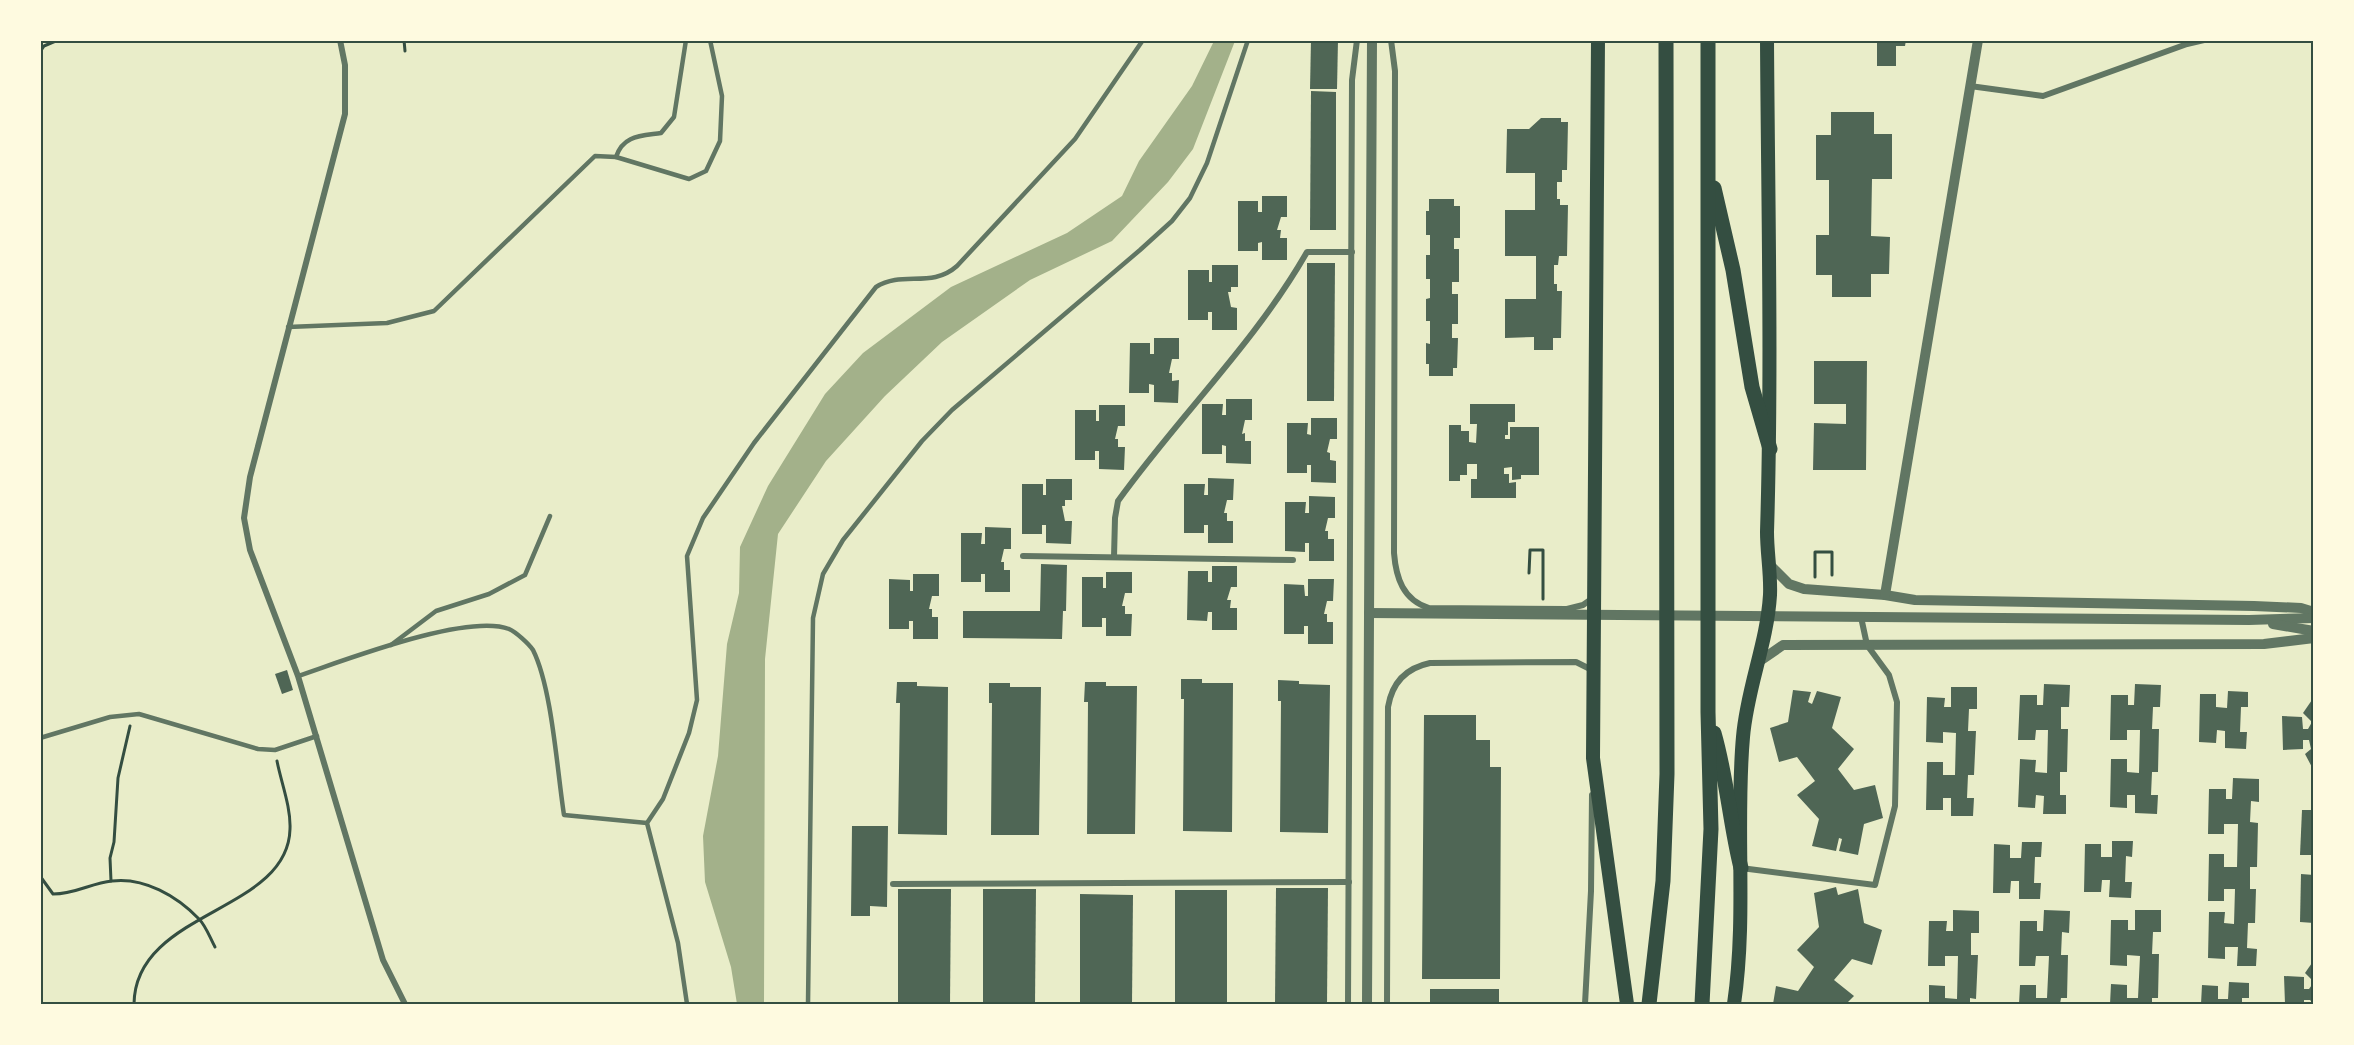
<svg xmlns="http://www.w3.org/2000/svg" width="2354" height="1045" viewBox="0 0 2354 1045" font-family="'Work Sans',sans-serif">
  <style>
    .water { fill: #a3b18a }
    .building { fill: #4f6655 }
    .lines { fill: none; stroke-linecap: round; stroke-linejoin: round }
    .path { stroke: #344e41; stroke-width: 3 }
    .service { stroke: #617663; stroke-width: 4.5 }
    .minor { stroke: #617663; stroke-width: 6 }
    .tertiary { stroke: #617663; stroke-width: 10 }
    .primary { stroke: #344e41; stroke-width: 14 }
    .trunk { stroke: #344e41; stroke-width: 15 }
    .neatline { fill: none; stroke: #344e41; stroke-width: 2 }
  </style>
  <rect width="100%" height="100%" fill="#e9edc9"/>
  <path class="water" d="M1214,41h21l-42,108 -25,33 -56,59 -82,39 -88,62 -57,54 -59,65 -48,73 -13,125 -1,345h-27l-6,-37 -26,-85 -2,-46 15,-80 9,-112 12,-51 1,-46 28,-61 57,-92 38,-41 88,-66 116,-54 55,-37 17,-35 53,-75z"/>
  <g class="building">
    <path d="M1311,40h27l-1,49h-27z"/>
    <path d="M1877,40h29l-1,6h-9v20h-19z"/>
    <path d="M1311,91l25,1v138h-26z"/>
    <path d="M1831,112h43v22h18v45h-20l-1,57 19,1 -1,37h-18v23h-39v-22h-16v-40h13v-55h-13v-45h15z"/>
    <path d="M1541,118h20v4h7l-1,48h-5v12h-5v17h3v6h8l-1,51h-8l-1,9h-4v19h3v7h5l-1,47h-8v12h-19v-13l-29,1v-39h31v-43h-31v-46h30v-37h-29l1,-44h22z"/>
    <path d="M1262,196h25v21h-6l-4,13h4l-1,8h7v22h-25v-18l-4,1v8h-20v-50h20v11h4z"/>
    <path d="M1429,199h25v7h6v32h-6v11h5v33h-7v12h6v30h-6v14h6l-1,30h-4v8h-24v-12h-3v-21l4,1v-23h-4v-22l4,-1v-19h-4v-24h4v-20h-4v-24h3z"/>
    <path d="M1307,263h28l-1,138h-27z"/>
    <path d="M1212,265h26v22h-7v5h-3l3,15 6,1v22h-25v-18h-4v8h-20v-50h21v12h3z"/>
    <path d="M1154,338h25v21h-7l-3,14h3v8l7,-1 -1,23 -24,-1v-17l-5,-1v9h-20l1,-50h20v11h4z"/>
    <path d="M1814,361h53l-1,109h-53l1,-47 32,1v-20h-32z"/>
    <path d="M1226,399h26v21h-7l-3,14 3,-1v8h6v23l-25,-1v-17l-4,-1v9h-20v-50h21l-1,11h4z"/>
    <path d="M1470,404h45v18h-7v13h-3v4h5v-12h29v48h-18v4l-9,1v-13l-8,1v6h5v9l7,-1v16h-45v-19h6v-15h-10v11h-7v6h-11v-56h12v6h8v11l7,1 1,-19h-7z"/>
    <path d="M1099,405h26v21h-7l-3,13h3v8h7l-1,23 -25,-1v-18h-4v9h-20v-50h21v11h3z"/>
    <path d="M1311,418h26v21h-7l-3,13 3,1v7l6,1v22l-25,-1v-17h-4v8h-20v-50h21l-1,11 4,1z"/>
    <path d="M1208,478l26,1 -1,21h-6l-3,13h3v8h6v22h-25v-18h-4v8h-20v-49h21l-1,11h4z"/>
    <path d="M1046,479h26v21h-7v6h-3l3,15h7l-1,23 -25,-1v-18h-4v9h-20v-50h21v11h3z"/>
    <path d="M1309,496l26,1v21h-7l-3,13h3v8h6v22h-25v-18h-4v9l-20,-1v-49h21l-1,11h4z"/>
    <path d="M985,527l26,1v21h-7l-3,13h3v8h6v22h-25v-18h-4v8h-20v-49h21l-1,11h4z"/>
    <path d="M1041,564l26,1 -1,46h-3l-1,28 -99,-1v-27h77z"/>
    <path d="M1212,566h25v21h-6l-4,13h4l-1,8h7v22h-25v-18h-4l-1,9 -20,-1 1,-49h20v11h4z"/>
    <path d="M1106,572h26v21h-7l-3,13h3v8h7l-1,22h-25v-18h-4v9h-20v-50h21v11h3z"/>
    <path d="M913,574h26v22h-7l-3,13h3v8h6v22h-25v-18h-4v8h-20v-50l21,1v11h3z"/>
    <path d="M1308,579h26l-1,22h-6l-3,13h3v8h6v22h-25v-18h-4v8h-20v-50l20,1 1,11h3z"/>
    <path d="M287,670l6,20 -11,4 -7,-20z"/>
    <path d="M1181,679h21v4h31l-1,149 -49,-1 1,-132h-3z"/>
    <path d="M1278,680l21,1v3l31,1 -2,148 -48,-1 1,-131h-3z"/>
    <path d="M897,682h20v4l31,1 -1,148 -49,-1 2,-131h-4z"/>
    <path d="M1085,682h21v4h31l-2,148h-48l1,-132h-4z"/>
    <path d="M989,683h21v4h31l-2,148h-48l1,-132h-3z"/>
    <path d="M2044,684l26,1 -1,22h-8v22h7l-1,43h-7v23h6v19h-23l1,-18 -8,-1 -1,13 -17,-1 2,-48 16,1 -1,12 12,1 1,-43h-12l-1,10h-17l2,-45h17v10h6z"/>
    <path d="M2135,684l26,1 -1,22h-7l-1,22h7l-1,43h-6l-1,23h7l-1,19 -22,-1v-18h-8v13l-17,-1 1,-48h16v13l12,1 1,-43h-13v10h-17l1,-45h17v10h6z"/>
    <path d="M1951,687h26v22h-8l-1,22h8l-2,44h-6l-1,23h7l-1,18h-22v-18h-8v12h-17l1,-48h16v13h12l1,-42 -13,-1v11l-17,-1 1,-45 18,1 -1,9h7z"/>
    <path d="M1793,690l18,2 -3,10 4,2 5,-13 24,6 -9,31 22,21 -16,20 16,21 21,-5 8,33 -19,6 -6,31 -19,-4 3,-12 -3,-1 -3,13 -24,-5 7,-27 -22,-24 18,-14 -18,-24 -18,5 -9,-34 18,-6z"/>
    <path d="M2228,691l20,1v15h-7l-1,25h7l-1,17 -21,-1v-17l-8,-1 -1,13 -17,-1 1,-48h16v13l11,1z"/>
    <path d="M2314,697v74l-9,-17 6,-5 -2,-9h-6v9l-20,1 -1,-34 20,1 1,12h5l4,-7 -9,-9z"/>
    <path d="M1424,715h52v25h14v27h11l-1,212h-78z"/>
    <path d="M2233,778l26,1v23l-8,-1 -1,21 8,1 -1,44h-7v22h6l-1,34h-7l-1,25 10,1 -1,17h-19l1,-19h-13v12l-17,-1 1,-46h16l-1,11 10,1 1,-35h-11v12h-16l1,-47h15v13h13l1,-43h-14v10h-16l1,-45h17v10h6z"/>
    <path d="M2302,810h12v45h-14z"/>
    <path d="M852,826h36l-1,81 -17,-1v10h-19z"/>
    <path d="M2112,841h21l-1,16 -6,-1 -1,26h7l-1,16 -22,-1 1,-17h-8l-1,12h-17l1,-48h16v13h11z"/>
    <path d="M2022,842h20l-1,15h-6l-1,26h7l-1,16h-21v-18h-8l-1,12h-17l1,-49 16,1v13h11z"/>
    <path d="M2301,874l13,1v48l-14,-1z"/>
    <path d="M1836,887l2,8 20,-6 6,34 18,7 -10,35 -20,-6 -18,21 20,16 -8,8h-73l3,-18 22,5 16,-24 -17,-17 22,-23 -5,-34z"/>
    <path d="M1276,888h52l-1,116h-52z"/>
    <path d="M898,889h53l-1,115h-52z"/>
    <path d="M983,889h53l-1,115h-52z"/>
    <rect x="1175" y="890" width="52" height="114"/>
    <path d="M1080,894l53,1 -1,109h-52z"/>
    <path d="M1953,910l26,1v22h-8v22h7l-2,44 -6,-1v6h-41v-19l16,1v12l12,1 1,-43h-13v10h-17l1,-45h18l-1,10h7z"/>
    <path d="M2044,910l26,1 -1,22 -7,-1 -1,23h7l-1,43h-6l-1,6h-41l1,-19h16v13h11l2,-42h-13l-1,10h-16l1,-45h17v10h6z"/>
    <path d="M2135,910h26v22h-8l-1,22h7l-1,44h-6v6h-42l1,-20 16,1v13h11l2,-42 -13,-1v11l-17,-1 1,-45h17v10h7z"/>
    <path d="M2314,960v22l-9,-9z"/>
    <path d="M2284,976l20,1v12h5l5,-7v22l-4,-4h-6v4h-19z"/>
    <path d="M2229,982l20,1v15h-7v6h-41l1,-19 16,1v13h10z"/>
    <rect x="1430" y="989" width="69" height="15"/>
  </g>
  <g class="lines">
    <g class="path">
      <path d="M404,40l1,11"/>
      <path d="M40,52l4,-6 14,-6"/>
      <path d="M1529,573l1,-23h13v49"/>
      <path d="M1815,577v-25h17v23"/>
      <path d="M40,876l13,18c23,0 38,-11 59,-13 32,-4 65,15 87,38 7,7 11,19 16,28"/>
      <path d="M111,881l-1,-23 4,-16 4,-64 12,-52"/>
      <path d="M134,1004c1,-94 154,-91 156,-175 1,-22 -9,-47 -13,-68"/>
    </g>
    <g class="service">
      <path d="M616,157c7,-22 25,-21 45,-24l13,-16 12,-77"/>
      <path d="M288,327l99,-4 47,-12 161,-155 21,1 73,22 17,-8 14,-30 2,-45 -12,-56"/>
      <path d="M391,645l45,-34 53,-17 36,-19 25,-59"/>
      <path d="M298,676c45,-15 168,-63 211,-47 7,3 20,15 24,21 19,38 24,120 31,165l83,8"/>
      <path d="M40,738l70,-21 29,-3 119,35 17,1 42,-14"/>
      <path d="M687,1004l-9,-61 -31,-120 16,-24 26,-66 8,-33 -10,-144 16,-38 51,-75 122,-156c27,-17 55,2 81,-21l118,-127 68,-99"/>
      <path d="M808,1004l5,-386 10,-44 20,-34 79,-99 30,-31 188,-160 32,-29 18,-23 17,-35 41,-123"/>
    </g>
    <g class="minor">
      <path d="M340,40l5,25v49l-95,363 -6,41 6,32 48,126 85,284 22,44"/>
      <path d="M1391,40l4,31 -1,482c2,25 9,47 35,55l138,1 16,-4 10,-7"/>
      <path d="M1970,86l73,10 144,-52 17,-4"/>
      <path d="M1023,556l270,4"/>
      <path d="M1114,557l1,-39 3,-17c61,-85 137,-158 189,-249h45"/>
      <path d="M1741,868l134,17 20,-79 2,-104 -8,-27 -22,-30 -6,-28"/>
      <path d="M893,884l456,-2"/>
      <path d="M1348,1004l4,-924 5,-40"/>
      <path d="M1387,1004l1,-297c4,-24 18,-39 42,-44l146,-1 16,8"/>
      <path d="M1585,1004l6,-113 1,-96"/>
    </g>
    <g class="tertiary">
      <path d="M1767,562l22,22 15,5 81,6 30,5 339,6 47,2 13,4"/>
      <path d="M1885,595l93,-555"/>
      <path d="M1369,613l880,7 65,-2"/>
      <path d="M2273,624l41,7"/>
      <path d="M1757,663l26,-18 481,-1 50,-6"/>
      <path d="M1367,1004l5,-964"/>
    </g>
    <g class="primary">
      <path d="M1598,40l-5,718 34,246"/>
      <path d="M1734,1004c13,-88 1,-178 9,-267 4,-49 24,-93 27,-142 1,-21 -3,-42 -3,-63 5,-164 1,-328 0,-492"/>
    </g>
    <g class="trunk">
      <path d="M1714,188l19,82 19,117 18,62"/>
      <path d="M1714,733c13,45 16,91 27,135"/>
      <path d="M1649,1004l14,-123 4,-107 -1,-734"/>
      <path d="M1702,1004l9,-175 -3,-117v-672"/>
    </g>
  </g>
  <rect width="2354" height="1045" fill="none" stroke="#fefae0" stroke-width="84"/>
  <rect x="42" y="42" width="2270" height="961" class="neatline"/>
</svg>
